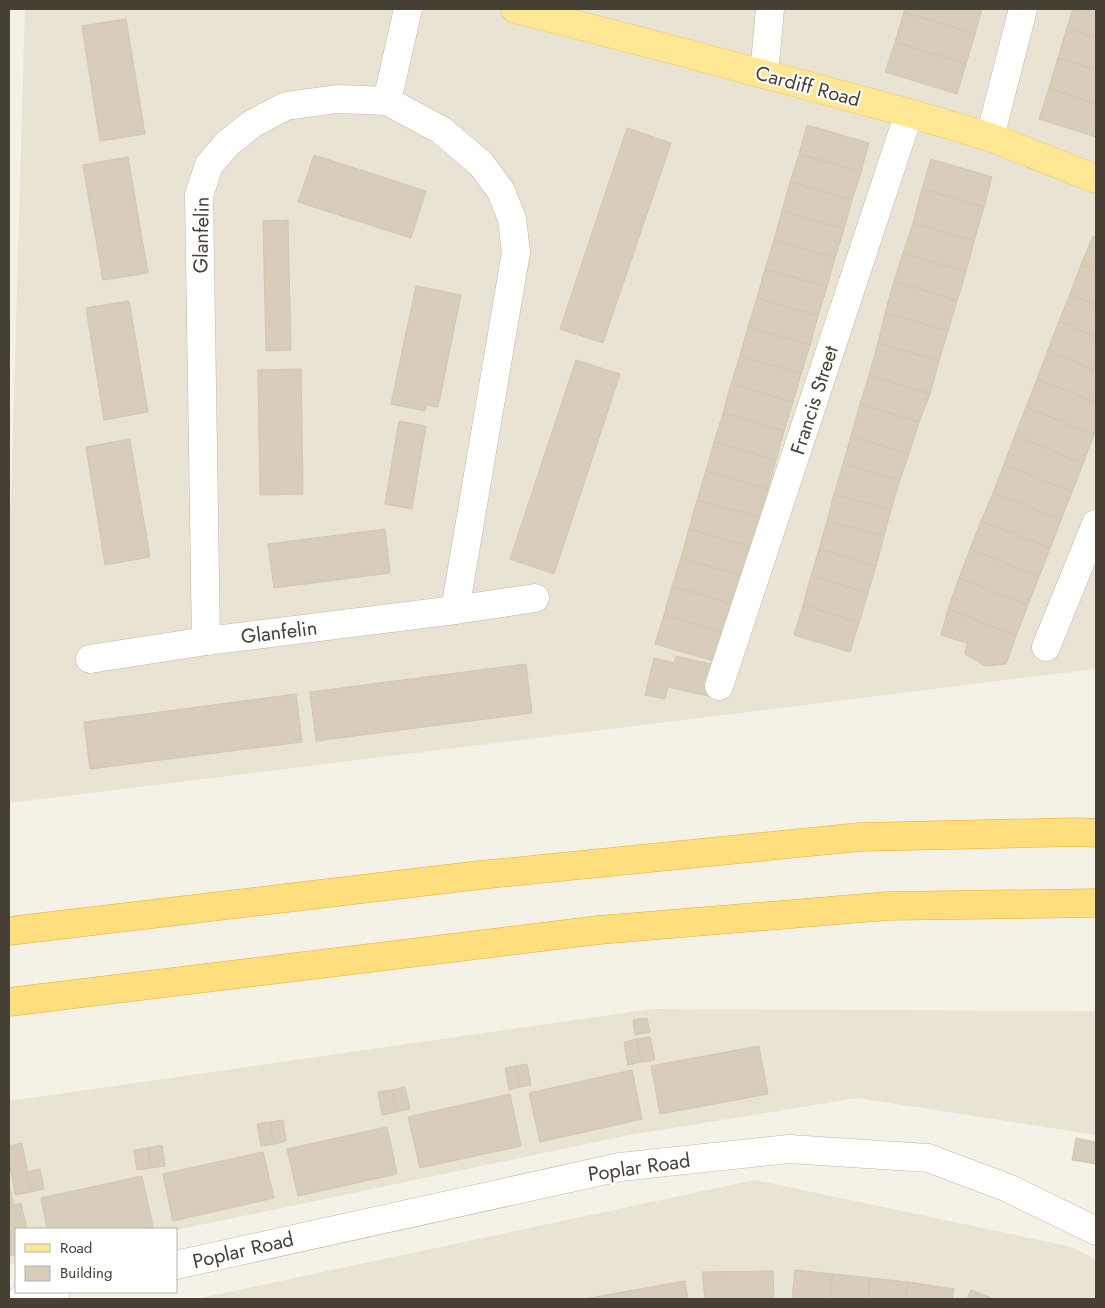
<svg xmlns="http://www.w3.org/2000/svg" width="1105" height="1308" viewBox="0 0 1105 1308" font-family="Jost,sans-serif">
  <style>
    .residential { fill: #e8e3d3 }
    .building { fill: #d7cdba; stroke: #d2c6ad }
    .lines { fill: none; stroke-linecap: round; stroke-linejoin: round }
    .minor-casing { stroke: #c0b9a8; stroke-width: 29 }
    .primary-casing { stroke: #ecca5c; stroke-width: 29 }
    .trunk-casing { stroke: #e8ae2c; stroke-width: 29 }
    .minor { stroke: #fff; stroke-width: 28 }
    .primary { stroke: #ffe794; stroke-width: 28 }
    .trunk { stroke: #ffde7d; stroke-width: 28 }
    .labels { text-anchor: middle; stroke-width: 4; stroke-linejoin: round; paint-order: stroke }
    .street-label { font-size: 20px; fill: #474135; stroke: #fff }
  </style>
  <rect width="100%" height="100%" fill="#f4f1e6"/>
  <g class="residential">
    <path d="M25,9h1071v660l-1087,134v-235z"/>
    <path d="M652,1009l444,2v124l-238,-37 -229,37 -453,95 -160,-1v34l-7,2v-164z"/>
    <path d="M755,1180l317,67 24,13v39h-900z"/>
  </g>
  <g class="building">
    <path d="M905,9h77l-7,25 -71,-22z"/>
    <path d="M1073,9h23v29l-29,-10z"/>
    <path d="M904,12l71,22 -9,30 -71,-22z"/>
    <path d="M126,19l19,115 -45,7 -18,-115z"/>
    <path d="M1067,28l29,10v32l-38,-12z"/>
    <path d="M895,42l71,22 -9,30 -72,-22z"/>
    <path d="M1058,58l38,12v34l-47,-16z"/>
    <path d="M1049,88l47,16v33l-57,-18z"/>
    <path d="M807,125l62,18 -8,29 -62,-18z"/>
    <path d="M627,128l44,15 -68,200 -43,-14z"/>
    <path d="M799,154l62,18 -9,28 -62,-18z"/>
    <path d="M314,155l112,36 -15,47 -113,-36z"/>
    <path d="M128,157l20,116 -45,7 -20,-115z"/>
    <path d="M931,159l61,18 -8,30 -62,-18z"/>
    <path d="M790,182l62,18 -8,29 -62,-18z"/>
    <path d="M922,189l62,18 -10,34 -61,-18z"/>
    <path d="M782,211l62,18 -9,29 -61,-18z"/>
    <path d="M288,220l3,130 -25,1 -3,-130z"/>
    <path d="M913,223l61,18 -8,31 -63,-19z"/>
    <path d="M1093,236l3,2v33l-15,-6z"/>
    <path d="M774,240l61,18 -8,29 -62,-18z"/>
    <path d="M903,253l63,19 -9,29 -63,-20z"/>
    <path d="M1081,265l15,6v34l-26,-11z"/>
    <path d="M765,269l62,18 -9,29 -61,-18z"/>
    <path d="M894,281l63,20 -9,30 -63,-18z"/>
    <path d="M416,286l45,9 -23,112 -11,-2 -2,6 -34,-7z"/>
    <path d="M1070,294l26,11v32l-37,-16z"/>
    <path d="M757,298l61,18 -8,29 -62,-18z"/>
    <path d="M129,301l19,111 -44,8 -18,-112z"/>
    <path d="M885,313l63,18 -9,30 -61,-18z"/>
    <path d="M1059,321l37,16v34l-48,-21z"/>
    <path d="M748,327l62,18 -9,29 -61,-18z"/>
    <path d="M878,343l61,18 -9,33 -61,-19z"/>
    <path d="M1048,350l48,21v32l-59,-24z"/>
    <path d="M740,356l61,18 -8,28 -62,-18z"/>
    <path d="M576,360l44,14 -66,200 -44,-15z"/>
    <path d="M301,369l2,125 -43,1 -2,-125z"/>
    <path d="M869,375l61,19 -11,28 -59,-18z"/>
    <path d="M1037,379l59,24v27l-2,5 -68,-28z"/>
    <path d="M731,384l62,18 -9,29 -61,-18z"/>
    <path d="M860,404l59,18 -10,32 -58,-18z"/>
    <path d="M1026,407l68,28 -11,29 -68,-29z"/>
    <path d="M723,413l61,18 -8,29 -62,-18z"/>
    <path d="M399,421l27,5 -14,83 -27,-5z"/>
    <path d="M1015,435l68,29 -11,28 -68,-28z"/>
    <path d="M851,436l58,18 -9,26 -57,-16z"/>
    <path d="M130,439l20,118 -45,8 -19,-118z"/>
    <path d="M714,442l62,18 -8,29 -62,-18z"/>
    <path d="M843,464l57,16 -9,30 -57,-16z"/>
    <path d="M1004,464l68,28 -11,28 -68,-27z"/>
    <path d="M706,471l62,18 -9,28 -62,-17z"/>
    <path d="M993,493l68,27 -11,28 -69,-27z"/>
    <path d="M834,494l57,16 -7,26 -57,-15z"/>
    <path d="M697,500l62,17 -8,30 -62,-18z"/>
    <path d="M827,521l57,15 -8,30 -57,-17z"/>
    <path d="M981,521l69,27 -11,29 -69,-28z"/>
    <path d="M385,529l5,44 -116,15 -6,-44z"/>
    <path d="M689,529l62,18 -9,29 -61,-18z"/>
    <path d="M819,549l57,17 -8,27 -57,-17z"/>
    <path d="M970,549l69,28 -11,28 -69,-27z"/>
    <path d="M681,558l61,18 -8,29 -62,-19z"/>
    <path d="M811,576l57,17 -9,30 -56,-18z"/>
    <path d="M959,578l69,27 -12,31 -68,-27z"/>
    <path d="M672,586l62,19 -9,28 -61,-18z"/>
    <path d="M803,605l56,18 -9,29 -56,-17z"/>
    <path d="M948,609l68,27 -10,28 -20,2 -21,-12 2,-11 -26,-8z"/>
    <path d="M664,615l61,18 -8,29 -62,-18z"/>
    <path d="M676,656l39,9 -7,31 -40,-9 -3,12 -20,-4 9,-37 20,5z"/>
    <path d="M526,664l6,49 -216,28 -6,-49z"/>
    <path d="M296,694l6,48 -212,27 -6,-47z"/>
    <path d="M647,1018l3,14 -15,3 -2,-15z"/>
    <path d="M650,1037l5,23 -14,2 -4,-23z"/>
    <path d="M637,1039l4,23 -13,3 -4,-23z"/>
    <path d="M759,1046l9,48 -108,20 -9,-48z"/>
    <path d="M527,1064l4,21 -11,2 -4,-21z"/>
    <path d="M516,1066l4,21 -11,3 -4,-22z"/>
    <path d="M632,1070l10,49 -102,23 -11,-49z"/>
    <path d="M405,1087l5,22 -14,3 -4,-22z"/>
    <path d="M392,1090l4,22 -14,3 -4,-23z"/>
    <path d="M510,1094l11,52 -101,22 -12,-51z"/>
    <path d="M283,1120l3,21 -12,3 -4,-22z"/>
    <path d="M270,1122l4,22 -13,2 -4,-22z"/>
    <path d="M387,1127l10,47 -99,22 -11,-47z"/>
    <path d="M1076,1138l20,4v22l-24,-4z"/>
    <path d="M22,1143l9,49 -16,3 -6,-34v-15z"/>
    <path d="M162,1145l3,21 -14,2 -3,-20z"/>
    <path d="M148,1148l3,20 -14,2 -3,-20z"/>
    <path d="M263,1152l11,46 -101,23 -10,-47z"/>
    <path d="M40,1169l4,20 -13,3 -4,-20z"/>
    <path d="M142,1176l11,51 -9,2h-97l-6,-31z"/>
    <path d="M9,1184l5,21 7,-2 6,26h-11v25l-7,2z"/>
    <path d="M795,1270l38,4 -3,25h-38z"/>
    <path d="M773,1271l1,28h-69l-3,-27z"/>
    <path d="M833,1274l37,4 -2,21h-38z"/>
    <path d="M870,1278l38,4 -3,17h-37z"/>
    <path d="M685,1281l3,18h-104z"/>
    <path d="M908,1282l46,7 -2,10h-47z"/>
    <path d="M971,1290l23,9h-27z"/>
  </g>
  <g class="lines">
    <defs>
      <g id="minor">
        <path d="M764,74l6,-65"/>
        <path d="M337,99l50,2 54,29 40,34 20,27 11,28 4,33 -61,358 -249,31 -7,-446 10,-30 19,-22 24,-19 34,-18z"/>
        <path d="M387,101l21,-92"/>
        <path d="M990,137l33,-128"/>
        <path d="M455,610l80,-12"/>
        <path d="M1046,647l50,-123"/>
        <path d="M90,659l116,-18"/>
        <path d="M719,686l190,-573"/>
        <path d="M176,1265l444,-98 169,-18 139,9 80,30 88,43"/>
        <path d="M22,1299l34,-7"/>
      </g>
      <path id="primary" d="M515,9l144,37 250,67 81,24 106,42"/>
      <g id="trunk">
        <path d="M9,931l471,-56 380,-38 218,-5 18,1"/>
        <path d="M9,1002l590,-72 289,-24 208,-3"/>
      </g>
    </defs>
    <use href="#minor" class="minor-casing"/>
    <use href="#primary" class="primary-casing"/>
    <use href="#trunk" class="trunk-casing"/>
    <use href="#minor" class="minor"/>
    <use href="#primary" class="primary"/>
    <use href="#trunk" class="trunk"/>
  </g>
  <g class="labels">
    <g class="street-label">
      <text transform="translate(808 86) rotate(15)" y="7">Cardiff Road</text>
      <text transform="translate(201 235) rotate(-89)" y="7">Glanfelin</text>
      <text transform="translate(814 400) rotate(-72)" y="7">Francis Street</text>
      <text transform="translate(279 632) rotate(-7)" y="7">Glanfelin</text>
      <text transform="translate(639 1167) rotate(-8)" y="7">Poplar Road</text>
      <text transform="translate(243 1250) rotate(-13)" y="7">Poplar Road</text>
    </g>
  </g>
  <rect width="1105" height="1308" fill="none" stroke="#474135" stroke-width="20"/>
  <rect x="15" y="1228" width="162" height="65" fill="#ffffff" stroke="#b5b3ae"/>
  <rect x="25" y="1244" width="25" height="8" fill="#ffe794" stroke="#b5b3ae"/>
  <text x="60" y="1253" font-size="15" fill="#474135">Road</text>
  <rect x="25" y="1266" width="25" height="15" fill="#d7cdba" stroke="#b5b3ae"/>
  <text x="60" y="1278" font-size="15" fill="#474135">Building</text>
</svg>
